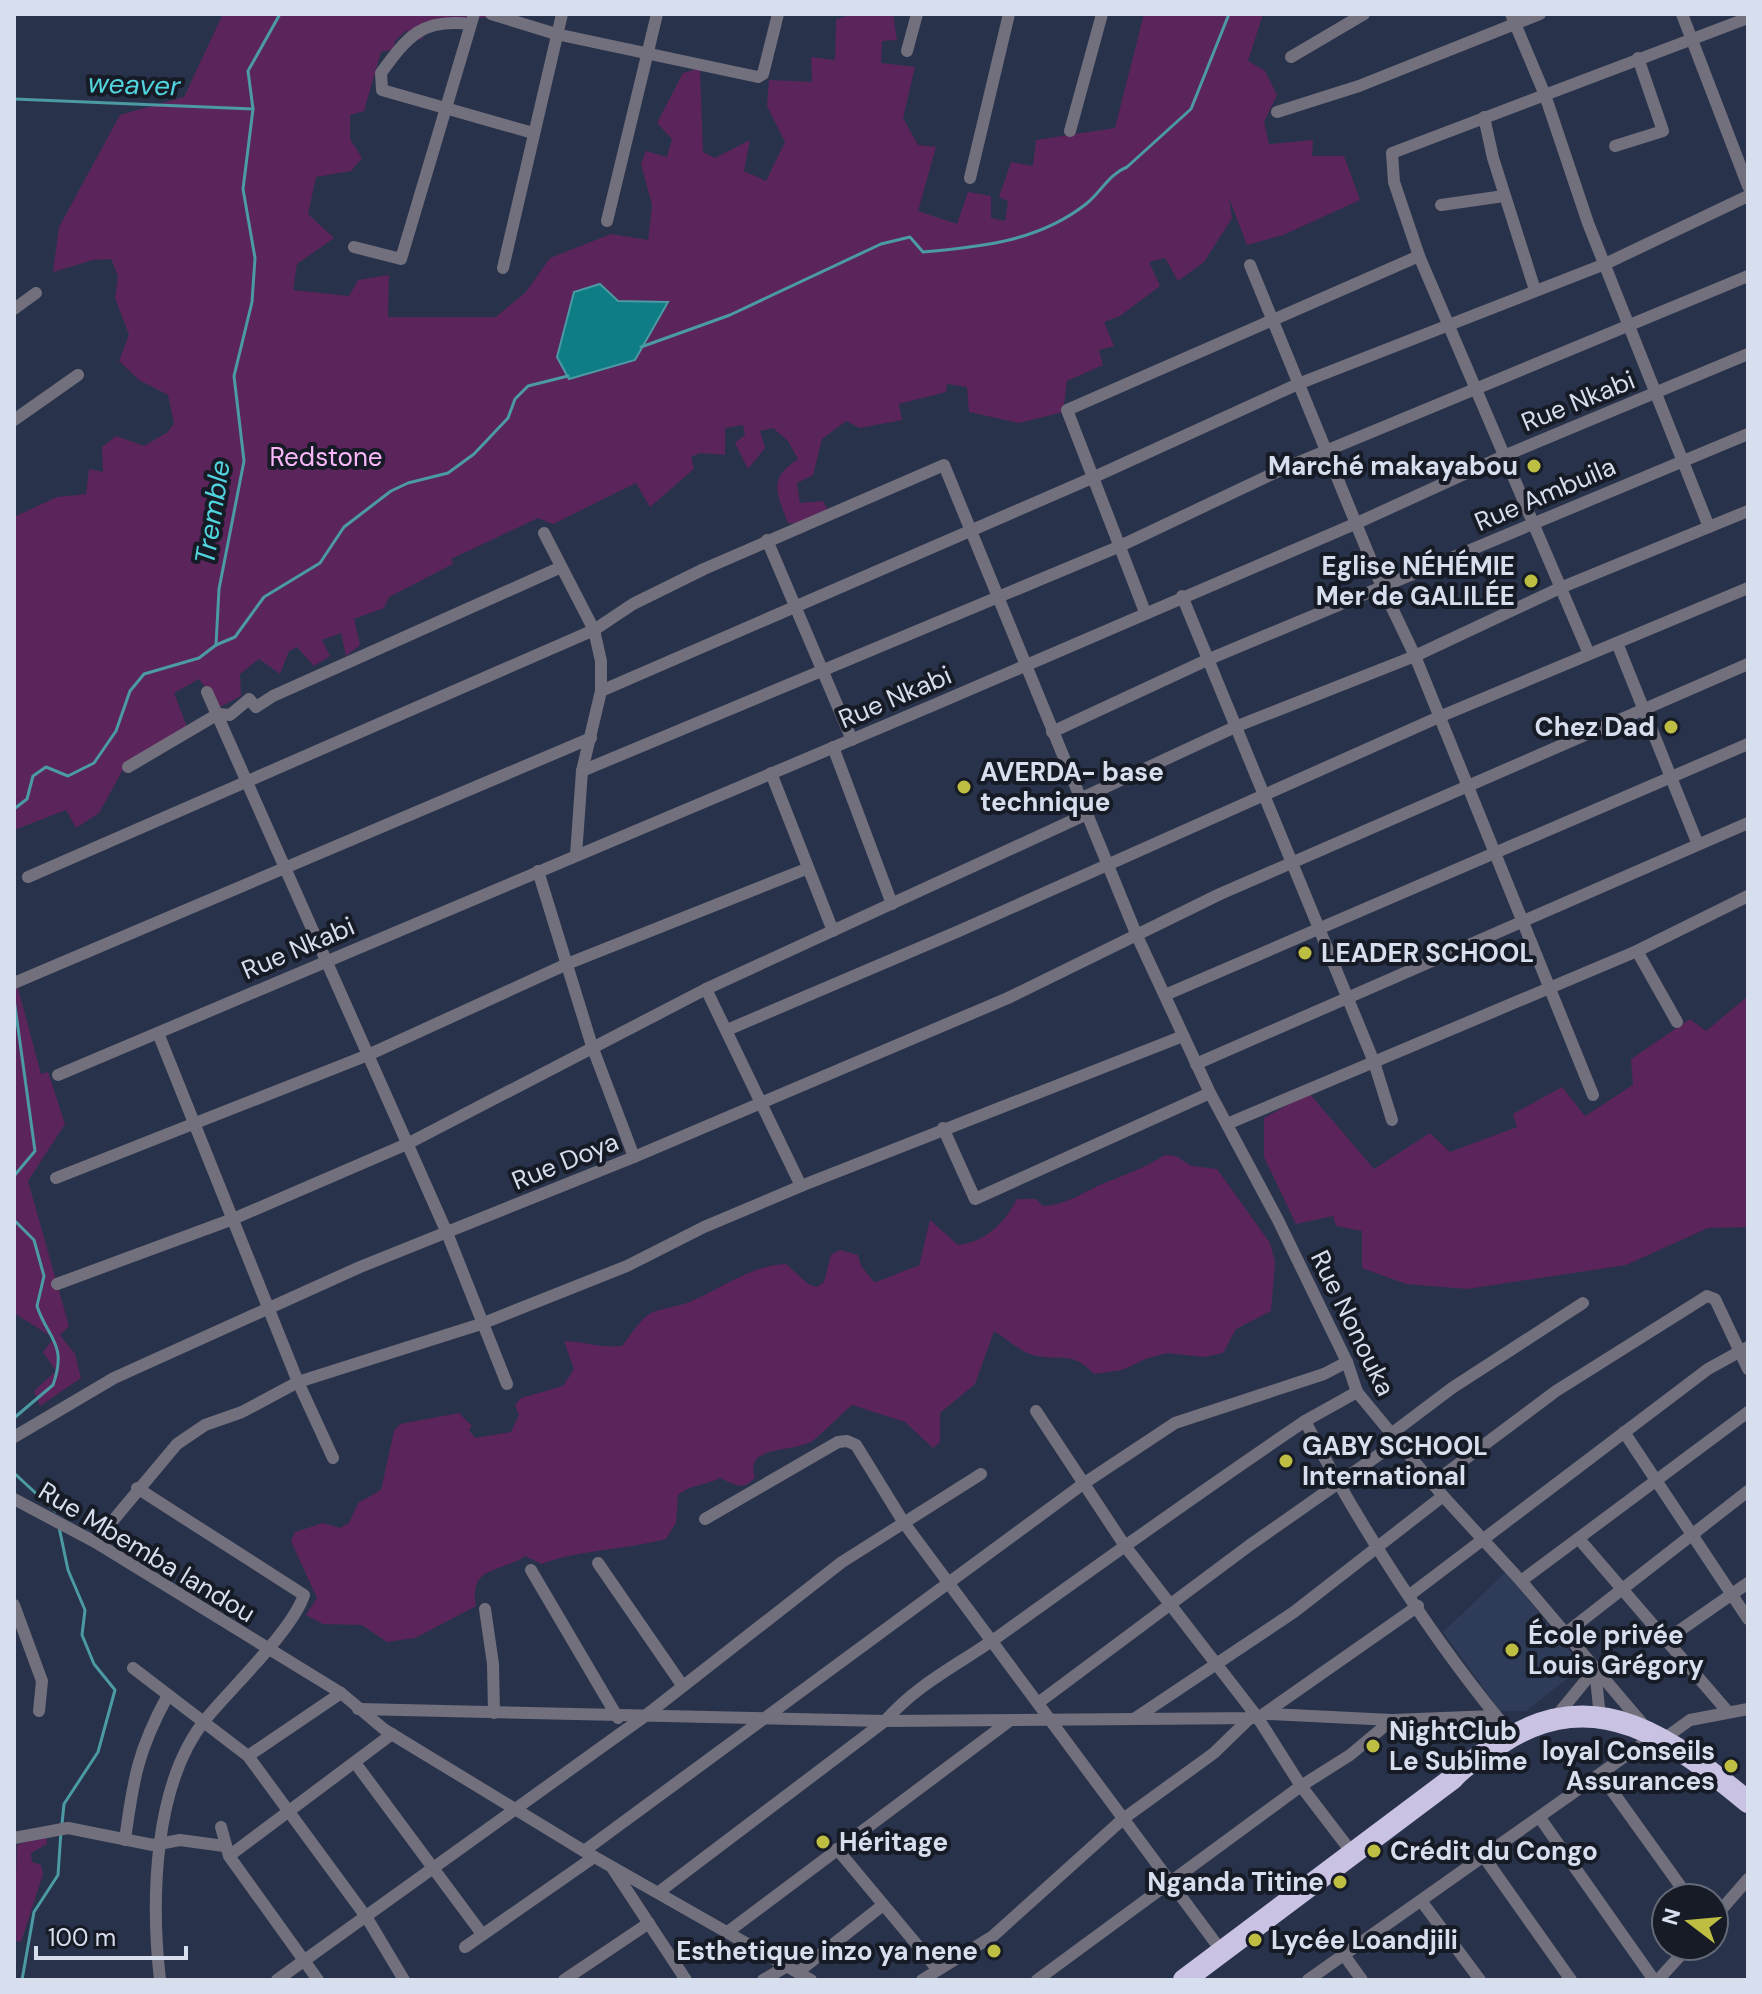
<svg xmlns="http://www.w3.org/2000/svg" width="1762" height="1994" viewBox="0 0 1762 1994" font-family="'DM Sans',sans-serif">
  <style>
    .built { fill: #2e3c59 }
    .green { fill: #5b255b }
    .water { fill: #0f7d85; stroke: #4b9aa4; stroke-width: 2 }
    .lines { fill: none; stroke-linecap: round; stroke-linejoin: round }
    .stream { stroke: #4b9aa4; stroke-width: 3 }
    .street { stroke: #73707d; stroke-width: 12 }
    .highway { stroke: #c9c2e2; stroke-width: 22 }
    .poi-dot { fill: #bebf42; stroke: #161b26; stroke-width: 3 }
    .labels { text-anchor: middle; stroke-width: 8; stroke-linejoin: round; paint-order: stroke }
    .street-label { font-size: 26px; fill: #d7deee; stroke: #161b26 }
    .park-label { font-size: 26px; fill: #f9b7f8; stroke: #161b26 }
    .poi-label { font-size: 26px; font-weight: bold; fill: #d7deee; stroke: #161b26; text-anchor: start }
    .water-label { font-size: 28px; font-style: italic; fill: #52d4de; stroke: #161b26 }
  </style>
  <rect width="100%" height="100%" fill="#28334b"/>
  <path class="built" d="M1506,1572l76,95 -56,44h-26l-57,-79z"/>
  <g class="green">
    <path d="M223,14h271l-1,3 -70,5v17l-13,2 -3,-11 -12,11 -2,8 -12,3 -17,59 -14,4v24l12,19 -11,13 -35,6 -8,37 26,24 -37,26 -4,26 56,6 9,-16 31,-5 -1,42h108l30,-25 24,-34 61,-24 37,6 4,-35 -11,-41 5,-13 21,6 5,-18 -15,-16 26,-50 17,-5 3,84 12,6 35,-18 -6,31 22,10 19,-39 -18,-36 2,-26 43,2 -1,-25 24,3 1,-40 15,-6h42l4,26 -15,1 -1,22 34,4 -12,51 15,27 18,2 -18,64 39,13 11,-32 23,4v22l14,3 3,-20 -9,-4 12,-35 22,4 3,-26 79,-12 29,-114h119l-15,47 17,10 12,24 -13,27 5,22 44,-4 -1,16h32l16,44 -77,35 -36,10 -18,-47 3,20 -28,44 -26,19 -13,-23 -16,4 11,24 -40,30 -16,6 10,24 -15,4 4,15 -36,16 -4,31 -44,11 -50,-11 -2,-25 -20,-3 -1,8 -47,12 3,16 -42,8 -14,-7 -24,18 -9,36 -16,8 3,20 23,-2 6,11 -30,12 -11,-1c-11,-30 -21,-44 10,-64l-10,-18 -15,-13 -13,3 5,17 -17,21 -13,-26 10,-8 -2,-10 -18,3v27l-25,-2 -9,4 3,12 -44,38 -14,-24 -83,41 -15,-6 -87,41 2,5 -64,33 -5,11 -30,11 6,26 -14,11 -5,-23 -19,7 8,16 -16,10 -17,-19 -8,4 -9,23 -21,-15 -19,15 1,22 -21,11 -21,-28 -25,14 14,37 -62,34 -27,49 -23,15 -10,-18 -52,20v-313l43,-20 29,-3 3,-25 14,3 -1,-25 14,-11 28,10 24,-14 6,-9 -6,-28 -29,-15 -20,-19 10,-26 -14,-37 3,-22 -7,-17 -18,1 -40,12 6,-45 61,-112 64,-18z"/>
    <path d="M14,973l27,101 7,-2 17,52 -37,57 41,145 -9,9 15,19 6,24 -41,28 -6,-15 22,-20 -13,-19 11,-14 -40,-25z"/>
    <path d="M1748,996v231l-40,1 -82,37 -159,24 -61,-5 -44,-16v-37l-26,-5 -3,-10 -37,8 -32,-67v-39l45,-25 65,76 56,-36 20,19 67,-25 -4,-13 49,-27 23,29 48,-31 -2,-26 59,-40 16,12z"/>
    <path d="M1165,1155l11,1 15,10 26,3 53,74 5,19 -4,49 -35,18 -13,24 -19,4 -37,-4 -19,5 -26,12 -28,4c-22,-23 -29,-13 -57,-18 -14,-2 -31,-18 -43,-25l-19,53 -35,29v29l-7,6 -28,-26 -53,-17c-13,11 -24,23 -37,34 -17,15 -72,4 -60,38 -11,15 -21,7 -35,1 -13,7 -31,7 -42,17l-2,28 -10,16c-41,11 -85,10 -124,25l-17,-8c-27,18 -56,9 -49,50l-61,32 -28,4 -25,-17 -39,-1 -17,-9 11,-17 -26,-57 4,-9 28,-9 17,5 9,-5 9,-20 23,-13 13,-59 6,-7 59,-11 13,13 -3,4 6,8 36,-6 8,-17 -4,-10 6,-7 42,-12 11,-17 -10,-28c21,1 37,7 58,5 8,-10 18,-27 29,-33 11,-5 25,-6 36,-10 32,-13 64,-38 99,-39l22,20 9,3 7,-5 7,-27 9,-5 18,5 3,11 13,16c9,-1 31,-13 45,-16l11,-46 28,25c27,-3 47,-22 59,-46h19l7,7c25,-1 41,-15 64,-24 21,-8 39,-15 58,-27z"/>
    <path d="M46,1835l1,9 -16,9 1,9 9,3 2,9 -22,68 -7,-1 3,-96z"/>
  </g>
  <path class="water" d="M600,284l18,17 50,1 -33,58 -66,19 -12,-22 17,-65z"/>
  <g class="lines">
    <g class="stream">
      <path d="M14,99l239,10"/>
      <path d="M641,347l89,-32 151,-71 29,-7 13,15c59,-5 116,-11 163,-48 15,-12 23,-30 41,-37l64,-58 38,-95"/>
      <path d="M216,645l19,-8 29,-40 56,-34 24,-36 47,-36 17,-8 40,-10 26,-19 34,-36 7,-19 13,-13 40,-10"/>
      <path d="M14,809l13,-10 6,-23 13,-9 22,9 26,-13 22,-32 14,-40 14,-17 55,-16 17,-13 3,-56 25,-128 -10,-85 18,-74 3,-44 -12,-69 10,-80 -5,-38 32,-57"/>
      <path d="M14,999l21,152 -21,25"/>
      <path d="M14,1220l20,20 10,36 -7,30c10,32 31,37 16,79l-39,33"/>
      <path d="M14,1473l41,38"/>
      <path d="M59,1527l9,43 17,40 -3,25 12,29 21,26 -17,62 -34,52 -2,20"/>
      <path d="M22,1980l12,-68 24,-37 3,-44"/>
    </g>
    <g class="street">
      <path d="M491,14l65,20 202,43 5,-3 15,-60"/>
      <path d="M1511,14l34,81 43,128 121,304"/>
      <path d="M1682,14l66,172"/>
      <path d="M470,24c-48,-6 -62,12 -89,49l1,17 151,43"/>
      <path d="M907,51l10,-37"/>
      <path d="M1291,57l73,-43"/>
      <path d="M1277,112l82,-26 181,-72"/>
      <path d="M1484,117l9,41 42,132"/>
      <path d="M1070,131l32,-117"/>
      <path d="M1615,146l48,-15 -25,-73"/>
      <path d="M970,178l39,-164"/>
      <path d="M1441,205l63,-9"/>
      <path d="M607,221l50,-207"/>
      <path d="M354,247l47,12 73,-245"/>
      <path d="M1250,265l132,322 33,69 178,439"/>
      <path d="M503,268l59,-254"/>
      <path d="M14,309l22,-16"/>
      <path d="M14,420l64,-45"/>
      <path d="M544,533l50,97 7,31v30l-19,80 -6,84"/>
      <path d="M767,540l85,200"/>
      <path d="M1182,596l192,466 18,58"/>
      <path d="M1145,612l-78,-202 352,-154"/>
      <path d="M1617,643l80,199"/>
      <path d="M1589,654l-170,-398 -25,-74 -2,-29 356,-135"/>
      <path d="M601,691l491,-213 206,-94 307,-120 143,-68"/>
      <path d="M207,692l240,541 60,151"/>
      <path d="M1052,732l155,-72 541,-226"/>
      <path d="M833,747l59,157"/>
      <path d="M128,767l90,-53 12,1 19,-16 7,8 17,-11 286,-128"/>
      <path d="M582,771l536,-224 169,-80 461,-191"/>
      <path d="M771,773l62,158"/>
      <path d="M1082,798l153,-71 180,-71 145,-68 188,-77"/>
      <path d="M538,871l54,175 42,111"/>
      <path d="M28,877l566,-247 39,-26 71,-35 240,-104 193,471 73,157 68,127 69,142 10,30 86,104 78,85 125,147"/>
      <path d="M1637,951l40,71"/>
      <path d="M14,983l577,-245"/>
      <path d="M706,989l95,197"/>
      <path d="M1165,995l583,-251"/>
      <path d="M727,1030l232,-99 480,-214 309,-129"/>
      <path d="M158,1033l140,349 35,76"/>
      <path d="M1196,1064l552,-241"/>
      <path d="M58,1075l878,-371 421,-181 149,-68 242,-101"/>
      <path d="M1227,1124l410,-173 111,-55"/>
      <path d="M943,1128l32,71 235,-106"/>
      <path d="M56,1178l312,-123 199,-91 239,-95"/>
      <path d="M57,1284l176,-65 174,-75 299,-155 383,-176"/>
      <path d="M1036,1411l89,135 133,172 43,68 52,68"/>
      <path d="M1305,1421c54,105 131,224 207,314"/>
      <path d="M1624,1432l124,187"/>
      <path d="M1391,1434l61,-46 131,-85"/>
      <path d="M14,1437l100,-59 246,-111 274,-110 374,-159 212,-104 528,-230"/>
      <path d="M1433,1483l123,-92 151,-95 8,3 33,70"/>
      <path d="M137,1488l167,107c-12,36 -73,93 -99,125 -52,65 -54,181 -45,260"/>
      <path d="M14,1499l81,43 246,151 44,37 199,121 227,129"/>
      <path d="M705,1519l133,-77 9,-1 9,4 48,78 319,430"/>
      <path d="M1579,1539l149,173"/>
      <path d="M95,1542l82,-98 28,-19 37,-13 56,-30 183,-58 146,-58 77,-39 97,-41 382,-150"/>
      <path d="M598,1563l84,122"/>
      <path d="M531,1570l87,148"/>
      <path d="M1521,1581l227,-169"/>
      <path d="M1411,1594l297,-225 40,-22"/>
      <path d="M14,1605l28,76 -3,30"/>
      <path d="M485,1609l8,55 1,49"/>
      <path d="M1566,1633l182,-142"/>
      <path d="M1666,1640l82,-57"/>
      <path d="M133,1668l115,88 119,162 37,62"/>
      <path d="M1595,1669l5,48"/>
      <path d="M1038,1703l212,-158 147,-103"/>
      <path d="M358,1709l527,12 373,-3 160,-112"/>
      <path d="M1268,1714l124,6 102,-4"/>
      <path d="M1134,1719l160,-107 149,-116"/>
      <path d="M1554,1719l41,-50"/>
      <path d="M1665,1738l25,-18 58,-11"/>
      <path d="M248,1756l93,-63"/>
      <path d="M356,1764l126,170"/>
      <path d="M1600,1774l89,124"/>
      <path d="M1540,1818l114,162"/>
      <path d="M221,1827l8,29 89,124"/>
      <path d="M14,1838l54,-10 85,17 27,-5 44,6"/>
      <path d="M125,1840c8,-60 13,-90 42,-143"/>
      <path d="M837,1849l101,121"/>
      <path d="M584,1851l499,-367 92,-61 149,-49 23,-12"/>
      <path d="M229,1856l163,-122"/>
      <path d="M1484,1857l87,123"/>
      <path d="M613,1869l73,111"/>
      <path d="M659,1892l226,-171c35,-40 79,-59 121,-90 99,-71 198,-142 299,-210l52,-29"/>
      <path d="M1422,1902l58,78"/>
      <path d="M1714,1918l34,-39"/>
      <path d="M729,1931l279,-209"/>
      <path d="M465,1947l129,-90"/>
      <path d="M1344,1955l18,25"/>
      <path d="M798,1972l85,-67"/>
      <path d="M277,1980l368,-264 197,-154 139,-88"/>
      <path d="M564,1980l85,-57"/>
      <path d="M763,1980l24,-14"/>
      <path d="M922,1980l71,-44 130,-117 91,-66 36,-35"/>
      <path d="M1037,1980l264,-194 49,-31 42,-35"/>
      <path d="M1308,1980l340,-240"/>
      <path d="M1658,1980l31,-34"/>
    </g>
    <path class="highway" d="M1184,1980l268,-201c13,-15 32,-25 49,-36 96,-63 173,-2 247,59"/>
  </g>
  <g class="poi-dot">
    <circle cx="1534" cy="466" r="8"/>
    <circle cx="1531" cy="581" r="8"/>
    <circle cx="1671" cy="727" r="8"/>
    <circle cx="964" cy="787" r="8"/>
    <circle cx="1305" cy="953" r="8"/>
    <circle cx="1286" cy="1461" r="8"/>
    <circle cx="1512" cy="1650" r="8"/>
    <circle cx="1373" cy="1746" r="8"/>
    <circle cx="1731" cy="1766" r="8"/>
    <circle cx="823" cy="1842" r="8"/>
    <circle cx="1374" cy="1851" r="8"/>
    <circle cx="1340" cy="1882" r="8"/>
    <circle cx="1255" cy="1940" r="8"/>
    <circle cx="994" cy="1951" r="8"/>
  </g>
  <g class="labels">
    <g class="street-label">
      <text transform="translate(1578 401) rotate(-22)" y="9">Rue Nkabi</text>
      <text transform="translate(1545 494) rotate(-23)" y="9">Rue Ambuila</text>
      <text transform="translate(895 697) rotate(-23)" y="9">Rue Nkabi</text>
      <text transform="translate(298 948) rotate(-23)" y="9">Rue Nkabi</text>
      <text transform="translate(565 1161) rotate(-22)" y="9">Rue Doya</text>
      <text transform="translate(1353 1323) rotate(64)" y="9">Rue Nonouka</text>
      <text transform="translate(147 1552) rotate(31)" y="9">Rue Mbemba landou</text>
    </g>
    <g class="park-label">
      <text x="326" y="466">Redstone</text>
    </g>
    <g class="poi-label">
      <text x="1518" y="475" text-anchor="end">Marché makayabou</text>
      <text x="1515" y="575" text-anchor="end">Eglise NÉHÉMIE<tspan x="1515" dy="30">Mer de GALILÉE</tspan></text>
      <text x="1655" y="736" text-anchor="end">Chez Dad</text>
      <text x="980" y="781">AVERDA- base<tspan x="980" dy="30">technique</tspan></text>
      <text x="1321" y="962">LEADER SCHOOL</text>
      <text x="1302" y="1455">GABY SCHOOL<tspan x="1302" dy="30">International</tspan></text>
      <text x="1528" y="1644">École privée<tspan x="1528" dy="30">Louis Grégory</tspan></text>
      <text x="1389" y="1740">NightClub<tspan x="1389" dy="30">Le Sublime</tspan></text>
      <text x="1715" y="1760" text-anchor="end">loyal Conseils<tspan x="1715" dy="30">Assurances</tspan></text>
      <text x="839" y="1851">Héritage</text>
      <text x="1390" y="1860">Crédit du Congo</text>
      <text x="1324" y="1891" text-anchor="end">Nganda Titine</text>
      <text x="1271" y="1949">Lycée Loandjili</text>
      <text x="978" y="1960" text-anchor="end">Esthetique inzo ya nene</text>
    </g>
    <g class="water-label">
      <text transform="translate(134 84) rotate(2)" y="10">weaver</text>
      <text transform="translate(212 512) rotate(-81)" y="10">Tremble</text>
    </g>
  </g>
  <rect width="1762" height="1994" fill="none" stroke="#d7deee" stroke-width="32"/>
  <g transform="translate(1690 1922) rotate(286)"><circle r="38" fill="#161b26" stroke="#636976" stroke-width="2"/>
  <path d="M0-6L14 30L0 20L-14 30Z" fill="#bebf42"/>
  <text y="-12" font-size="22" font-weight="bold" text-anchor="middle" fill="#d7deee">N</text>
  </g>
  <path d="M36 1946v12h150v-12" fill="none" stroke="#d7deee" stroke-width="4"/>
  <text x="48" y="1946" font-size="24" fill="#d7deee" stroke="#161b26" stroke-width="6" paint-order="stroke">100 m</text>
</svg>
